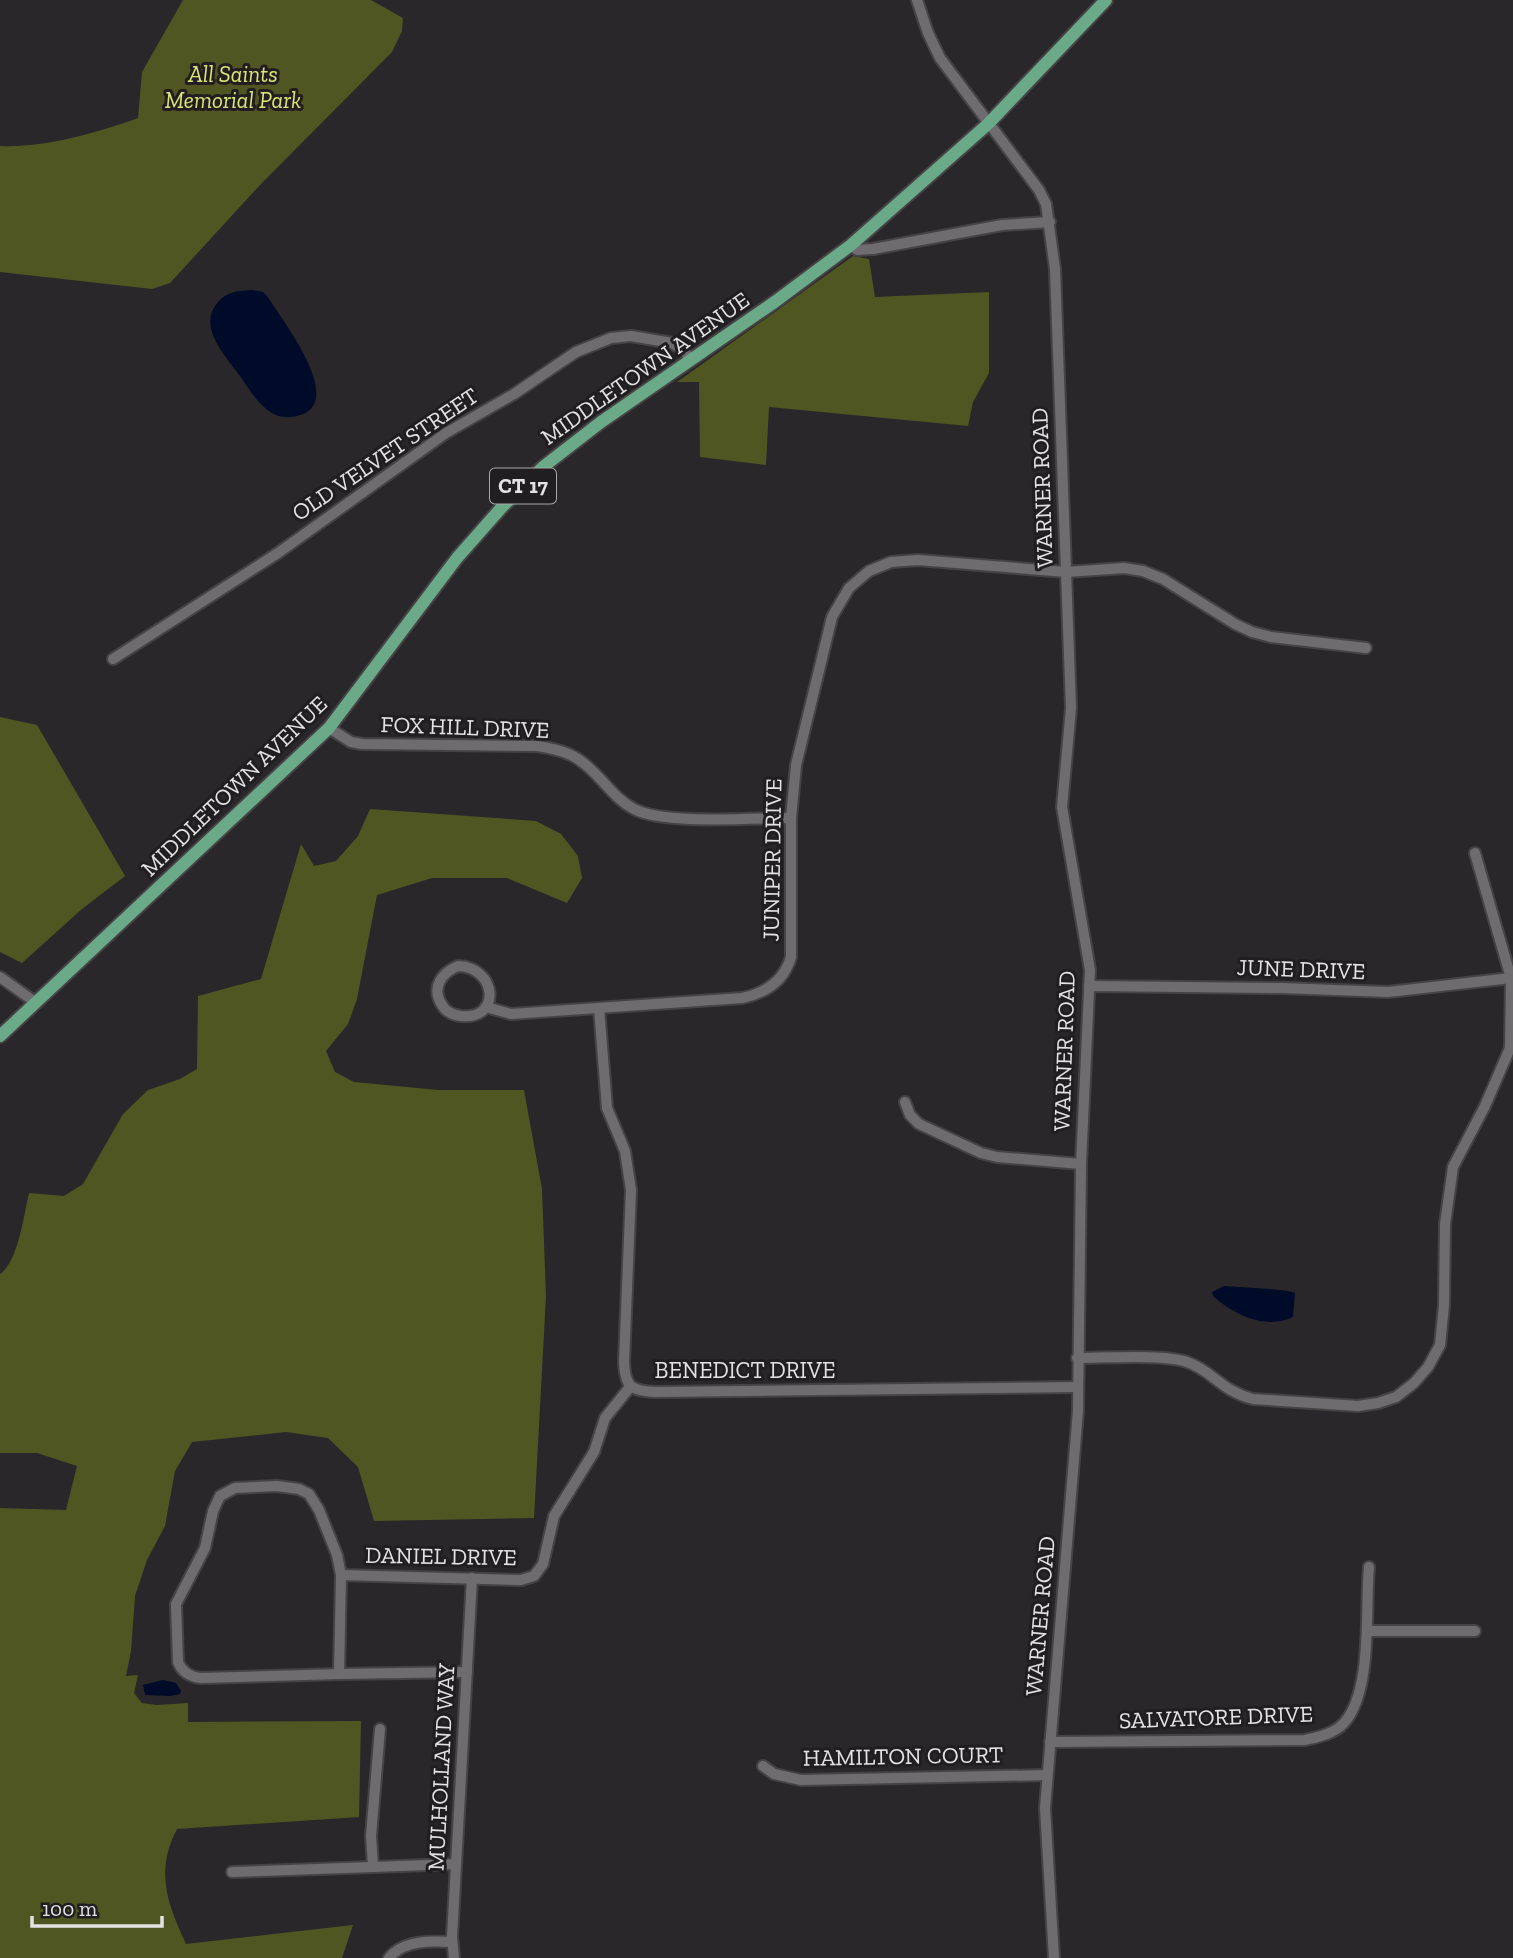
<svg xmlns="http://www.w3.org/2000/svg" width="1513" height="1958" viewBox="0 0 1513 1958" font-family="'Zilla Slab',serif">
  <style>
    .green { fill: #505622 }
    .water { fill: #000b29 }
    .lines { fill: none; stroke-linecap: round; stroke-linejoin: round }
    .minor-casing { stroke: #454344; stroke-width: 14 }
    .major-casing { stroke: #454344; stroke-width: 16 }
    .minor { stroke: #6f6c6f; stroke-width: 10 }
    .major { stroke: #6aaa89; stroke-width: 12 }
    .labels { text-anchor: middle; stroke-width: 6; stroke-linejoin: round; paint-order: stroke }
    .shield { fill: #201e20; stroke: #a9a8a9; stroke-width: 2 }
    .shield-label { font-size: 21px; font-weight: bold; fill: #e4e3e4 }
    .park-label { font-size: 23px; font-style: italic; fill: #d9e772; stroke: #201e20 }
    .street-label { font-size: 23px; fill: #e4e3e4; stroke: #201e20 }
  </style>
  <rect width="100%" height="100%" fill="#2a272a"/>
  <g class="green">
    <path d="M183,0h188l32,18 -1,13 -10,21 -132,133 -90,98 -18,6 -152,-17v-126c44,2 97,-13 138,-28l4,-46z"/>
    <path d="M853,256l16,3 6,38 114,-5v81l-16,29 -5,24 -199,-19 -3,58 -66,-8 -1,-75h-22z"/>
    <path d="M0,717l37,8 88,151 -43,33 -60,54 -22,-11z"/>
    <path d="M370,809l166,12 25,13 17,22 4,22 -15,25 -60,-25h-75l-55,17 -20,104 -9,25 -22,27 9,21 19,10 84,8h86l18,99 4,107 -12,222 -160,3 -16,-54 -30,-29 -42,-6 -94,10 -17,29 -10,55 -18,34 -12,36 -4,55 -5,25 12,-1 -4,18 8,10 15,2 31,-2v19l173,-1 -2,96 -182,12c-22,42 -10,74 9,115l167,-19 -11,33h-342v-450l66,2 11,-44 -40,-13h-37v-179c18,-12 24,-59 29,-81l35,3 19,-12 40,-70 25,-24 32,-11 17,-10 1,-73 63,-17 40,-135 13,22 22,-5 22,-25z"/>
  </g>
  <g class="water">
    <path d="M252,290l11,2 4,4c13,21 72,96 40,116 -8,5 -22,7 -31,3 -16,-7 -26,-25 -36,-39 -13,-18 -41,-47 -25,-70 10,-14 20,-15 37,-16z"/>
    <path d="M1224,1286c13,1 62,3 71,7l-2,24c-27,13 -59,-2 -80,-21l-1,-4z"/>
    <path d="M163,1680l13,3 5,8 -1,3 -10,2 -25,-1 -2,-10z"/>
  </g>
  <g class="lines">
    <defs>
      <g id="minor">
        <path d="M917,0l11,33 12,25 99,132 7,14 9,65 16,439 -9,99 28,163 -9,194 -3,247 -33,397 9,150"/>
        <path d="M851,245l6,5 16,-1 129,-24 48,-3"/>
        <path d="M113,659l165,-106 168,-120 68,-39 62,-42 35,-14 20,-2 41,7 11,7 8,9"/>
        <path d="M329,728l22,14 11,2 175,2c14,2 29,5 41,13 22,14 33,38 56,50 30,16 120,9 157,9"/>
        <path d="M458,966c39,1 44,54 3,50 -8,-1 -15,-4 -19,-11 -11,-17 -1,-32 16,-39z"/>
        <path d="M0,977l35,25"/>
        <path d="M1089,986l193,2 106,4 123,-14"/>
        <path d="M486,1007l25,7 231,-16c24,-5 42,-17 49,-41v-139l5,-53 36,-148 17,-29 20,-17 22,-9 27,-2 148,12 58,-4 19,3 20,8 72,45 17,8 19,5 95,11"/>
        <path d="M599,1008l8,100 18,43 6,39 -7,172c1,25 7,29 32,30l422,-5"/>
        <path d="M905,1102l5,13 9,9 62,29 16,4 84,7"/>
        <path d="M1077,1358c27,0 88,-4 110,4 26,9 34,29 66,37l105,7 20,-3 18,-6 18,-14 14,-16 12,-22 4,-40 1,-81 8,-57 32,-61 25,-58 1,-70 -36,-125"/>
        <path d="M277,1486l22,3 10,5 10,16 18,45 4,20 -2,99 -138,4c-11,-1 -19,-6 -23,-16l-2,-58 29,-56 8,-37 7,-15 15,-8z"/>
        <path d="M341,1575l180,5 13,-4 9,-12 11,-48 40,-64 11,-34 25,-31"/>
        <path d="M1368,1631h107"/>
        <path d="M339,1674l128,-2"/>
        <path d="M1050,1742l255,-2c13,-3 29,-6 39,-17 29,-32 21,-115 25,-156"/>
        <path d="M763,1766l11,8 27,6 246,-5"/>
        <path d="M373,1866l-2,-30 9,-107"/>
        <path d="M232,1872l224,-8"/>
        <path d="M389,1958c14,-18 42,-17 63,-16"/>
        <path d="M454,1958l-2,-21 20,-359"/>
      </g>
      <path id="major" d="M0,1036l329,-308 128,-170 45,-51 41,-40 58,-45 175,-121 75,-56 137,-121 118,-124"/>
    </defs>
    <use href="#minor" class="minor-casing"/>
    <use href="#major" class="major-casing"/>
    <use href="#minor" class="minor"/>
    <use href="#major" class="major"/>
  </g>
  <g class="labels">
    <rect class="shield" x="490" y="468.5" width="66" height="35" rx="5"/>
    <g class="shield-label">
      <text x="523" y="493">CT 17</text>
    </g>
    <g class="park-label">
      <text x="233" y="82">All Saints<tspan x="233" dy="26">Memorial Park</tspan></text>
    </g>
    <g class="street-label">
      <text transform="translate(645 368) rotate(-35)" y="8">MIDDLETOWN AVENUE</text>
      <text transform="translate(385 454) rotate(-34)" y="8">OLD VELVET STREET</text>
      <text transform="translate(1042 488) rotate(-92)" y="8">WARNER ROAD</text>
      <text transform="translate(465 727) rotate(2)" y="8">FOX HILL DRIVE</text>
      <text transform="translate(234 786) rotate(-44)" y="8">MIDDLETOWN AVENUE</text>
      <text transform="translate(772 860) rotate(-89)" y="8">JUNIPER DRIVE</text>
      <text transform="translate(1301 969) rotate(2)" y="8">JUNE DRIVE</text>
      <text transform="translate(1064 1051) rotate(-88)" y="8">WARNER ROAD</text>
      <text x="745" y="1378">BENEDICT DRIVE</text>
      <text transform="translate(441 1556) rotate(1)" y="8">DANIEL DRIVE</text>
      <text transform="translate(1040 1616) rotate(-85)" y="8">WARNER ROAD</text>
      <text transform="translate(1216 1717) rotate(-2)" y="8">SALVATORE DRIVE</text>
      <text transform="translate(903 1756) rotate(-1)" y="8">HAMILTON COURT</text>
      <text transform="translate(441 1767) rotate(-87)" y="8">MULHOLLAND WAY</text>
    </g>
  </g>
  <path d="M32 1916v10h130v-10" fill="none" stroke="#e4e3e4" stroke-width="3.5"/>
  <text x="42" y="1916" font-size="21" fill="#e4e3e4" stroke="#201e20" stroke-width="5" paint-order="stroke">100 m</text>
</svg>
